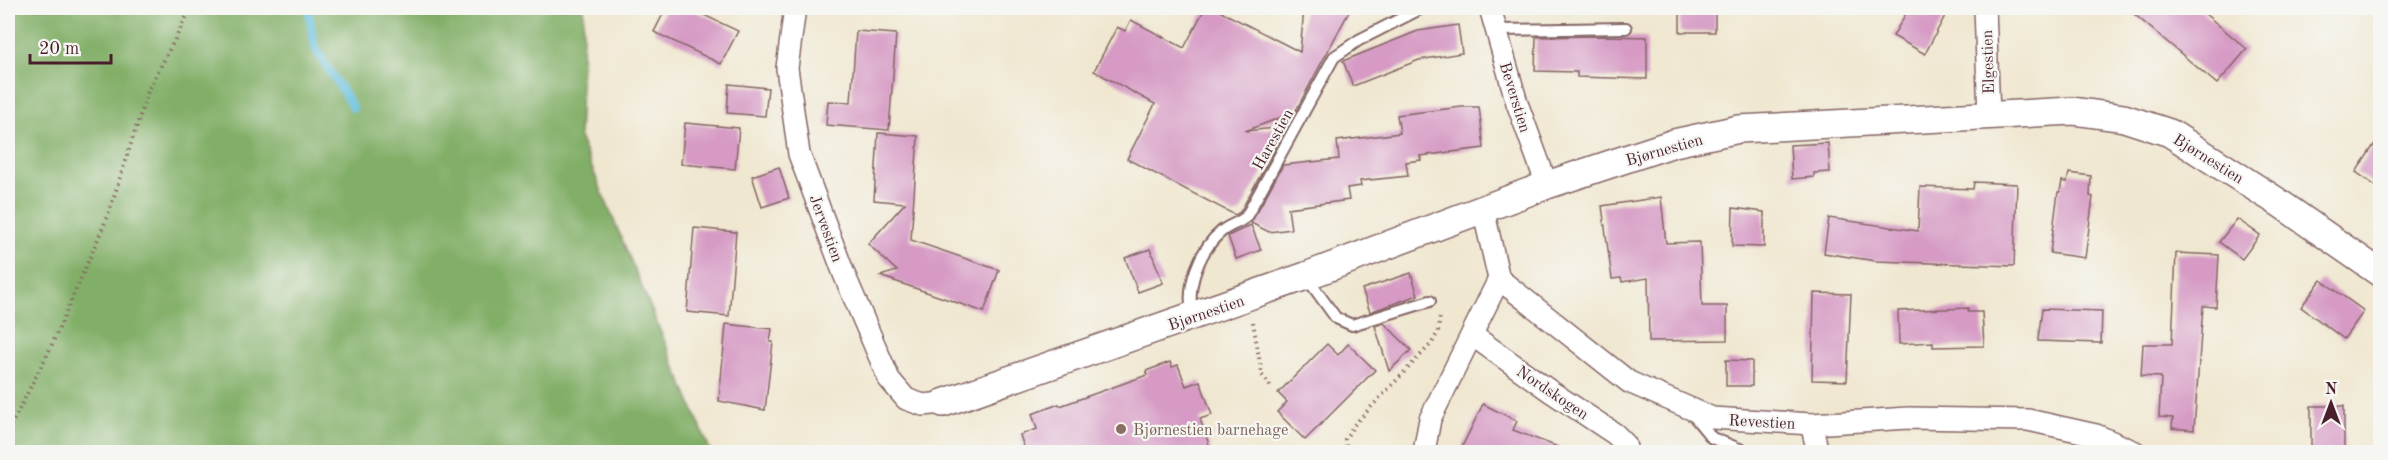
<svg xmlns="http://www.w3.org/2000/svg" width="2388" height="460" viewBox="0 0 2388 460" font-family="'Old Standard TT',serif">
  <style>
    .forest { fill: #82af67; stroke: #666749; stroke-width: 1.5 }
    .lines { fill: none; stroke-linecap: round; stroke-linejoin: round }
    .stream { stroke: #5ebedd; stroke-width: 8 }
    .building { fill: #d69ac4 }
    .service-casing { stroke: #846565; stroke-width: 14 }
    .minor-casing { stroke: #846565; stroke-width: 24 }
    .tertiary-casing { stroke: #846565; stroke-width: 30 }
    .path { stroke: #846565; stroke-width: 4; stroke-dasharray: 1.5 4.5; stroke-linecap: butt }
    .service { stroke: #fff; stroke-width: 10 }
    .minor { stroke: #fff; stroke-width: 21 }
    .tertiary { stroke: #fff; stroke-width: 27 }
    .education-dot { fill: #8d6e63; stroke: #f6f6f2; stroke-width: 2 }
    .labels { text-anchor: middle; stroke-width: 4.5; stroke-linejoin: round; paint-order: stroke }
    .street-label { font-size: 16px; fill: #4a1f2b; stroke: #f6f6f2 }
    .education-label { font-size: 16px; fill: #785e54; stroke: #f6f6f2; text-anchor: start }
  </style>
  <rect width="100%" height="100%" fill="#f6f6f2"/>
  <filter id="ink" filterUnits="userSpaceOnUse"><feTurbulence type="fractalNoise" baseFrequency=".0167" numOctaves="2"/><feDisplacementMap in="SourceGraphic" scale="12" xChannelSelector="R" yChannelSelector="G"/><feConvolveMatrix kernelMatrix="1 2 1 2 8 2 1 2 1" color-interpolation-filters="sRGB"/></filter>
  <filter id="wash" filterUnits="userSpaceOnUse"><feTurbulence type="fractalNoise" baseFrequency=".008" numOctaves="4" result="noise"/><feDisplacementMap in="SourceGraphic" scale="24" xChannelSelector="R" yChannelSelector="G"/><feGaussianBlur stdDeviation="1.35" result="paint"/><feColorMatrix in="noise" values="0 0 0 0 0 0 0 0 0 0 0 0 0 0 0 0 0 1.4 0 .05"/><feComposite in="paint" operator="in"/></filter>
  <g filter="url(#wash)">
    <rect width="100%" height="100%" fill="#f0e7d0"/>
    <path class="forest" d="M8,8h576l-5,129 132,315h-703z"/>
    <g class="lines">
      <path class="stream" d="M308,8l7,40 38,60"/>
    </g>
    <g id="blocks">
      <g class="building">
        <path d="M666,8h23l49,23 -17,33 -67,-32z"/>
        <path d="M1205,8h9l86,44 4,-43 47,-1 -56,104 -50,19 42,-4 -47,85 -5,3 -108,-56 28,-55 -61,-33 23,-44 8,4 6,-11 53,28z"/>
        <rect x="1680" y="8" width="35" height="24"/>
        <path d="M1909,8h40l-24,46 -32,-18z"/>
        <path d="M2127,8h71l49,41 -30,35z"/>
        <path d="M1458,25l4,28 -43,7 -66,26 -10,-25 75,-30z"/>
        <path d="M856,31l40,3 -7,96 -63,-5 2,-24 23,1z"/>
        <path d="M1603,36l44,1v42l-70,-2v-5l-42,-1 1,-34z"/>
        <path d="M729,84l39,4 -3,28 -38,-3z"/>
        <path d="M1462,107h17l5,41 -64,8 1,4 -15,2 2,14 -48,5 1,5 -14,2 2,12 -61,8 3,21 -22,3 -18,-9 32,-58 56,-6 -2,-18 63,-8 -3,-18z"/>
        <path d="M685,123l54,5 -4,41 -54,-5z"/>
        <path d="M878,133l40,3 -7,104 88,30 -15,42 -104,-36 17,-5 -29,-27 37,-41 -31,-3z"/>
        <path d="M2380,136v53l-24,-17z"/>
        <path d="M1828,143l2,29 -16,1v4l-22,2 -2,-34z"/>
        <path d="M779,167l10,31 -27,9 -10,-31z"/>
        <path d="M2069,173l22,3 -1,20 3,1 -8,61 -35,-5 8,-61h2l2,-11 5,1z"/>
        <path d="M1974,182l43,2 -3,82 -138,-5 -52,-8 5,-35 89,13 2,-44 53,2z"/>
        <path d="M1661,197l5,46 34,-1 2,64h25v34l-78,1 -1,-63 -26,4 -1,-4 -9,1 -10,-73z"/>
        <path d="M1733,208l31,4v35l-32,-1z"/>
        <path d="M2237,219l23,16 -18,24 -23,-17z"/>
        <path d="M1251,225l10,25 -25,9 -8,-23z"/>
        <path d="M694,228l42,4 -7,84 -42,-4z"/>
        <path d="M1150,249l13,34 -25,9 -13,-34z"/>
        <path d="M2176,253l43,2 -3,52 -13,-1 -9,124 -22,-2 1,-10 -14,-1 2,-40 -20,-1 2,-32h29z"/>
        <path d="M1411,273l7,22 -48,17 -8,-23z"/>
        <path d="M2321,280l43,31 -20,28 -43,-32z"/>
        <path d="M1814,293l37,1 -4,87 -35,-1z"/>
        <path d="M1968,308v4h14l2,34 -51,1v-5l-34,2 -1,-33z"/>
        <path d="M2042,309l60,2 -1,32 -63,-2z"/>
        <path d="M1384,323l27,27 -22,21 -14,-45z"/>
        <path d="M726,324l46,5 -2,13h3l-8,68 -46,-9z"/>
        <path d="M1327,344l11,11 10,-11 27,26 -70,70 -28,-28 10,-10 -9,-9z"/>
        <path d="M1726,360l26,1v25h-26z"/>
        <path d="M1170,362l2,5 6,-2 8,21 14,-5 12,34 -12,4 12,34h-186l-6,-18 17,-6 -5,-15 27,-10 1,2 87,-31 -1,-4z"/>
        <path d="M1483,404l34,17 -4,9 53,20v3h-107z"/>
        <rect x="2311" y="406" width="33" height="47"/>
      </g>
    </g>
  </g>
  <g filter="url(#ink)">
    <use href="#blocks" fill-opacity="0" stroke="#846565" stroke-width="1.5"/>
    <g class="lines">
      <defs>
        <g id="service">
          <path d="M1496,30l130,-2"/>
          <path d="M1307,278l29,40 16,7 78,-24"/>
          <path d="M1193,316c-8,-28 6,-66 29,-85 7,-6 17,-8 24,-14l88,-160 25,-17 63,-32"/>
          <path d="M1693,415l19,23 35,14"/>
        </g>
        <g id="minor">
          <path d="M795,8l-8,60 12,86 45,120 45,105 17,20 17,6 20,-2"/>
          <path d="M1490,8l27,95 30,82"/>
          <path d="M1985,8l4,108"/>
          <path d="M1483,209l16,70 130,103 83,36 99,6 98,-6 119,2 68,15 39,17"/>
          <path d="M1472,335l78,56 65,43 10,10 2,8"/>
          <path d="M1811,424l7,28"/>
          <path d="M1424,452l6,-33 69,-140"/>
        </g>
        <path id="tertiary" d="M943,403l363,-127 241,-91 127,-42 65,-14 334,-18 51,7 46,15 108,69 102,71"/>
      </defs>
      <use href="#service" class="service-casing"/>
      <use href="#minor" class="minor-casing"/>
      <use href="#tertiary" class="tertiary-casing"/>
      <g class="path">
        <path d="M1253,322l9,53 9,12"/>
        <path d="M8,431l41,-80 58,-133 41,-127 43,-83"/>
        <path d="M1347,452l-2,-13 9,-14 78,-82 6,-11 2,-17"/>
      </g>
      <use href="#service" class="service"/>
      <use href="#minor" class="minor"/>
      <use href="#tertiary" class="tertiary"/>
    </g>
  </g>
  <circle class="education-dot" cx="1121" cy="429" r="6"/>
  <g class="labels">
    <g class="street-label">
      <text transform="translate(1987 62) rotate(-92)" y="6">Elgestien</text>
      <text transform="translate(1516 97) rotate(73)" y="6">Beverstien</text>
      <text transform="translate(1272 139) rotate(-61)" y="6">Harestien</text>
      <text transform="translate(1664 149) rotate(-16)" y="6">Bjørnestien</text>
      <text transform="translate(2209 158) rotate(32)" y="6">Bjørnestien</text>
      <text transform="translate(827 228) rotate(70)" y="6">Jervestien</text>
      <text transform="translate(1206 312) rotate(-19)" y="6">Bjørnestien</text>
      <text transform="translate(1553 392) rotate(34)" y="6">Nordskogen</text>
      <text transform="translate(1762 421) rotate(3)" y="6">Revestien</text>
    </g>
    <g class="education-label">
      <text x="1133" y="435">Bjørnestien barnehage</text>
    </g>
  </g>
  <rect width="2388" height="460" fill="none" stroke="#f6f6f2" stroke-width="30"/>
  <g transform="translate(2331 403)" stroke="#f6f6f2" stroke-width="4.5" paint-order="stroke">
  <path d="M0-4.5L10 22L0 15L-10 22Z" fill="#4a1f2b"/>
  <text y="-9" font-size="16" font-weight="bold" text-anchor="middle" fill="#4a1f2b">N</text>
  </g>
  <path d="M30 54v9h81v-9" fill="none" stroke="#4a1f2b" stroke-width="3"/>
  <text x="39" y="54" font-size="18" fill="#4a1f2b" stroke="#f6f6f2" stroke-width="4.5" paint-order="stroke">20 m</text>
</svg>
